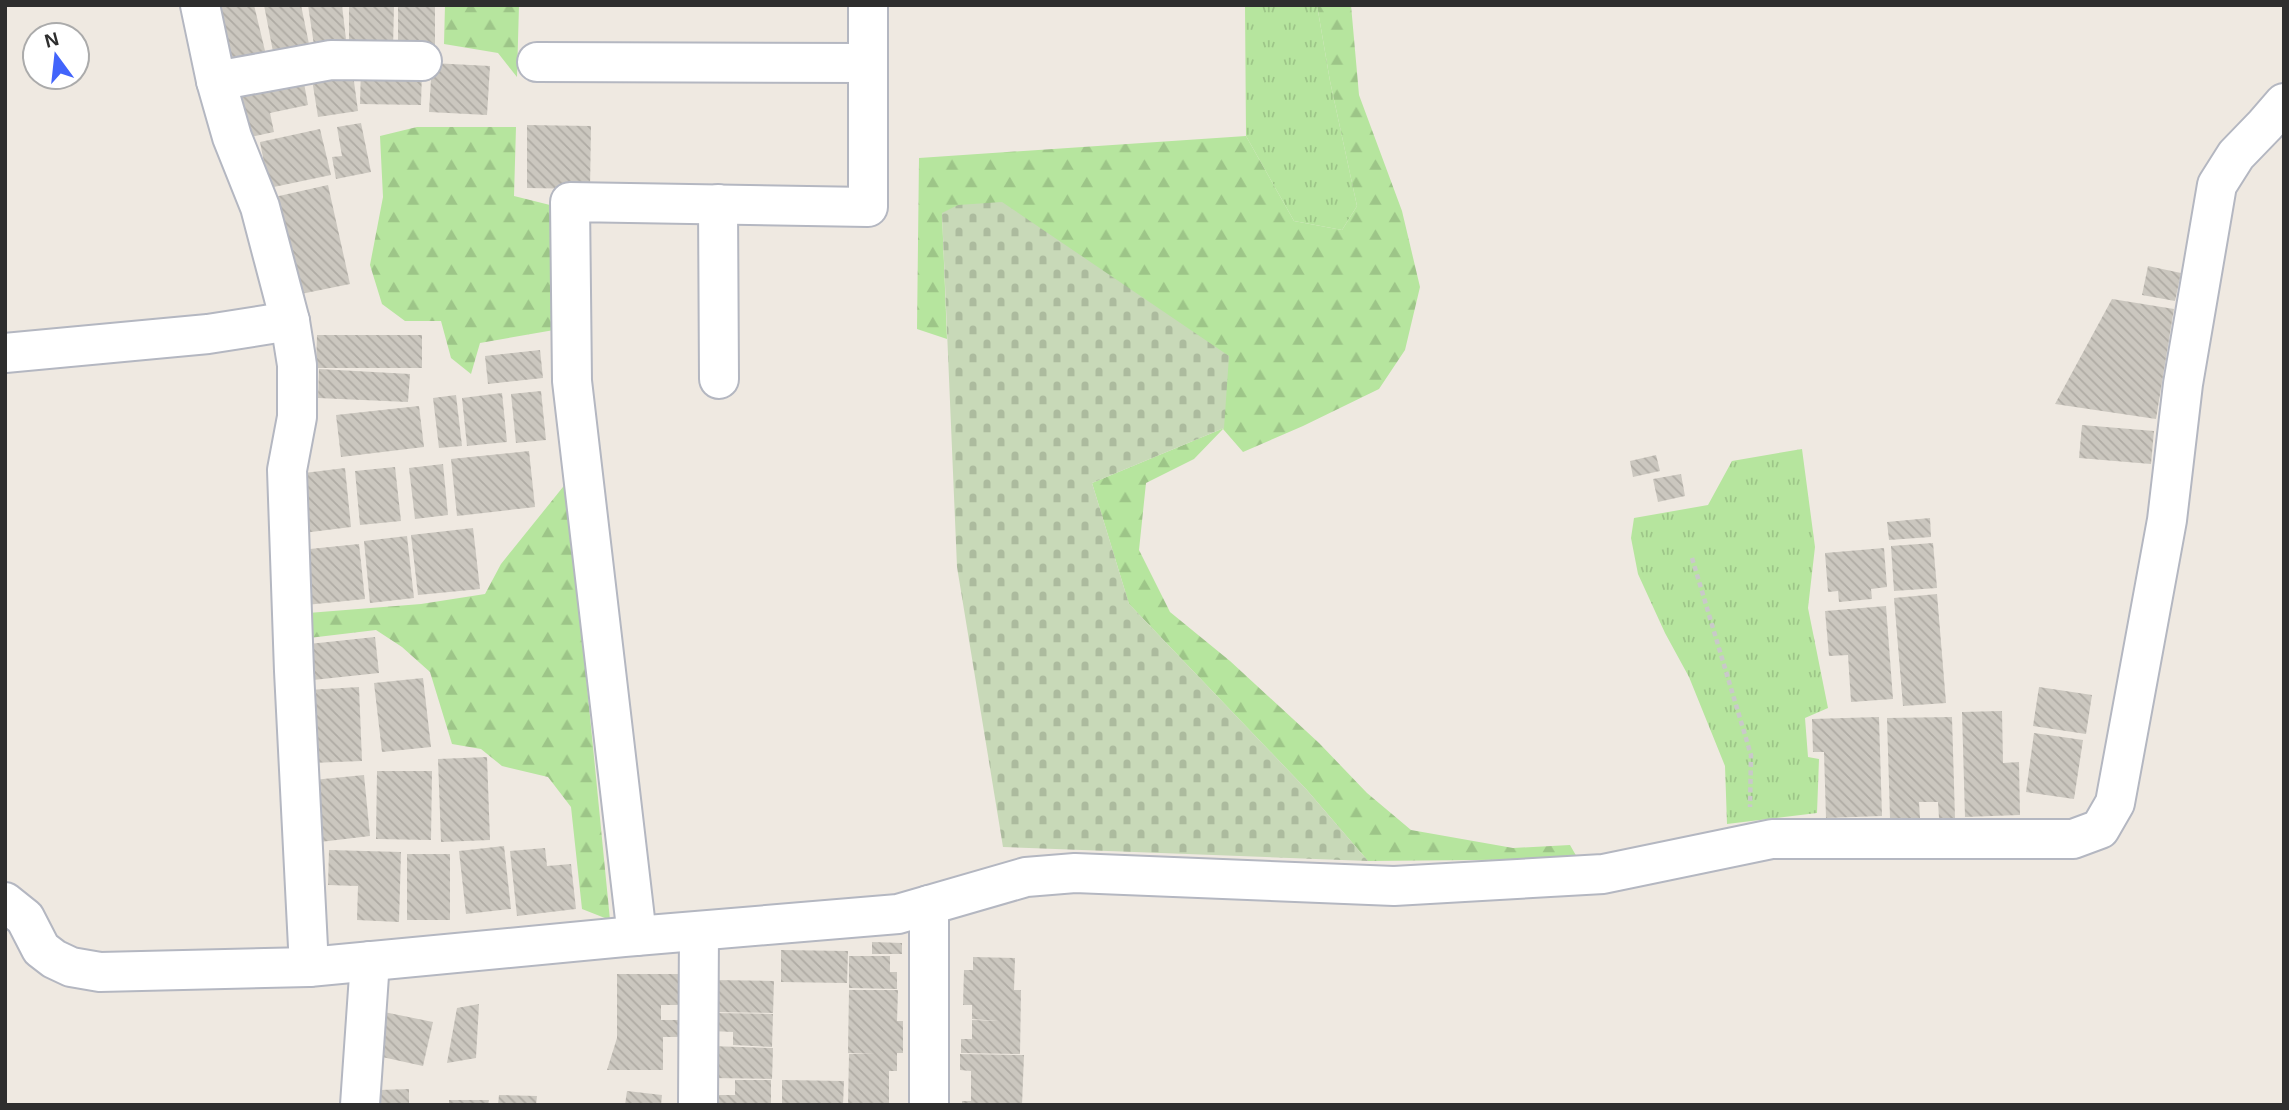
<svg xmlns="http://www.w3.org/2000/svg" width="2289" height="1110" viewBox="0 0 2289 1110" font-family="Helvetica,sans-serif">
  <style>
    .grass { fill: url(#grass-tufts) }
    .forest { fill: url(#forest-firs) }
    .cemetery { fill: url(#cemetery-stones) }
    .building { fill: url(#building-back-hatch) }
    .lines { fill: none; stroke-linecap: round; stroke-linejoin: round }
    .minor-casing { stroke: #b4b7c1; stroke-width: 42 }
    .path { stroke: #c9c9c9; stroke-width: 4.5; stroke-dasharray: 5 3.5; stroke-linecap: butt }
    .minor { stroke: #fff; stroke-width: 38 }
  </style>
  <defs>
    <pattern id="grass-tufts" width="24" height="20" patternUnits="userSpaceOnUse" patternTransform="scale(1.75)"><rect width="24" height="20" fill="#b6e59e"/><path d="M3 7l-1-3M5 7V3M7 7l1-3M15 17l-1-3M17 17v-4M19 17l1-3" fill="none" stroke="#9dc588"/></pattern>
    <pattern id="forest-firs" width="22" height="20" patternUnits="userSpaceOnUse" patternTransform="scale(1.75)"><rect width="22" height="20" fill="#b6e59e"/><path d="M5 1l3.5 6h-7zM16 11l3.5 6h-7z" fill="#9dc588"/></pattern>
    <pattern id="cemetery-stones" width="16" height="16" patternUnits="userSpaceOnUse" patternTransform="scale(1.75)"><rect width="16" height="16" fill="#c8d9b8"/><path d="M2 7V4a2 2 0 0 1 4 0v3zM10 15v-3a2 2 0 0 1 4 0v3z" fill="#acbb9e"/></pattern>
    <pattern id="building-back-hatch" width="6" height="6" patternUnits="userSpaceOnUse" patternTransform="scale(1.75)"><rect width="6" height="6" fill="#cbc7bf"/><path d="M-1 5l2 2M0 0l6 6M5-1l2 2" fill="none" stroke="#afaba4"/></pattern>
  </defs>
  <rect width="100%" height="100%" fill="#efe9e1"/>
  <g class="grass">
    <path d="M1245,5h72l13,76 27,125 -15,24 -48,-9 -48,-85z"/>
    <path d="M1802,449l13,98 -7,61 20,100 -23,10 3,39 11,2 -2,54 -90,11 -2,-58 -36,-89 -24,-44 -27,-59 -7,-36 3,-20 74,-13 24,-44z"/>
  </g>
  <g class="forest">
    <path d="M445,5h74l-2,72 -19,-24 -54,-9z"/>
    <path d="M1317,5h34l8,90 43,116 18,76 -15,63 -26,39 -76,37 -60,26 -20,-23 -29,30 -48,24 -7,67 31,62 60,49 89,82 48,50 44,37 102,18 57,-3 8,14 -210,2 -62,-72 -177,-185 -37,-121 132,-55 -282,-215 5,126 -30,-10 2,-171 327,-22 48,85 48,9 15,-24 -27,-125z"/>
    <path d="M417,127h99l-2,69 36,9 4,125 -74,13 -9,31 -20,-16 -10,-37h-36l-23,-17 -12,-39 13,-68 -3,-61z"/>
    <path d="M567,482l43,438 -28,-11 -11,-102 -23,-30 -46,-11 -21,-17 -29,-5 -22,-72 -28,-25 -26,-17 -67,8 -1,-25 113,-9 64,-10 16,-30z"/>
  </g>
  <path class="cemetery" d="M1002,202l227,154 -5,72 -132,55 37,121 177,185 62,72 -365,-14 -46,-280 -15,-354 16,-8z"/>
  <g class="building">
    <path d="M211,5h43l12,50 -41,10z"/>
    <path d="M264,5h37l9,44 -36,8z"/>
    <path d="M308,5h34l5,43 -32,4z"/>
    <path d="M349,5h45l-1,44h-44z"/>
    <path d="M398,5h37v45l-37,-1z"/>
    <path d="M432,63l58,3 -3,49 -58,-3z"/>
    <path d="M352,67l6,44 -40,6 -7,-44z"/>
    <path d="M361,68l61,2 -1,35 -61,-1z"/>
    <path d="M302,72l6,33 -38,8 4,19 -28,6 -10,-52z"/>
    <path d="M361,123l10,49 -35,7 -4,-22 10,-1 -5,-29z"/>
    <path d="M527,125l64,1 -1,63 -63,-1z"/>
    <path d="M320,129l11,46 -62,13 -9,-46z"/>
    <path d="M328,185l22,99 -59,12 -21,-98z"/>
    <path d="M2148,266l33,7 -6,28 -33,-6z"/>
    <path d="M2112,299l62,10 -18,110 -101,-15z"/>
    <path d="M317,335h105v33h-106z"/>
    <path d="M540,350l3,28 -55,6 -3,-28z"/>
    <path d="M319,369l91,5 -2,28 -90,-4z"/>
    <path d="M541,391l5,49 -30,3 -5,-49z"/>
    <path d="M502,393l5,49 -40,4 -5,-48z"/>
    <path d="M456,395l6,51 -23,2 -6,-50z"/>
    <path d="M419,406l5,41 -83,10 -5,-42z"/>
    <path d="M2082,425l72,6 -3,33 -72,-6z"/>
    <path d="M529,451l6,56 -78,9 -6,-57z"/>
    <path d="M1656,455l4,16 -27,6 -3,-16z"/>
    <path d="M443,464l5,51 -33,4 -6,-51z"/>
    <path d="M395,467l6,54 -41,4 -5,-54z"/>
    <path d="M345,468l6,59 -48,6 -7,-59z"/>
    <path d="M1681,474l4,22 -27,6 -5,-23z"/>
    <path d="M1930,518l1,19 -42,3 -2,-18z"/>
    <path d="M473,528l7,61 -62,6 -7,-60z"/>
    <path d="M407,536l7,62 -44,5 -6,-62z"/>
    <path d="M1933,543l4,45 -43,3 -3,-45z"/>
    <path d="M359,544l6,55 -59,6 -6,-55z"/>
    <path d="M1884,548l3,39 -16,2 1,10 -33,3 -1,-11 -10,1 -3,-39z"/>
    <path d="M1937,594l9,109 -43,3 -9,-108z"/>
    <path d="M1886,606l7,93 -42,3 -3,-47 -19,1 -4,-45z"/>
    <path d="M375,637l4,36 -66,7 -4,-36z"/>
    <path d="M423,678l8,69 -49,5 -8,-69z"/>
    <path d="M359,687l3,74 -51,2 -3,-73z"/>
    <path d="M2039,687l53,8 -6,39 -53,-8z"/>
    <path d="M2002,711l1,52 16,-1 1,53 -55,2 -3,-105z"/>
    <path d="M1879,717l3,99 -56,2 -2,-66h-11l-1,-33z"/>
    <path d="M1952,717l3,101h-16l-1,-16h-19l1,16h-30l-3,-100z"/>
    <path d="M2034,733l49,7 -9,59 -48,-7z"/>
    <path d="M487,757l3,83 -49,2 -3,-83z"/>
    <path d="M377,771h55l-1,69 -55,-1z"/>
    <path d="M364,775l6,61 -50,6 -7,-62z"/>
    <path d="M504,846l7,63 -45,5 -7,-63z"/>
    <path d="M545,848l2,18 24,-2 5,45 -59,7 -7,-65z"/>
    <path d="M329,850l72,2 -2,70 -42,-2 1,-34 -30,-1z"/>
    <rect x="407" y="854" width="43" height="66"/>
    <path d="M872,942l30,1v11h-30z"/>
    <path d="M781,950l67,1 -1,32 -66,-1z"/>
    <path d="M849,956h41v16h7v17l-48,-1z"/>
    <path d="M973,957l42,1 -1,32h7l-1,64 -59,-1v-14h11v-19l26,1 -26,-2v-14h-9l1,-35h9z"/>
    <path d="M617,974h64v31h-20v15h20l-1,17h-17v33h-56l10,-32z"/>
    <path d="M712,980l62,1 -1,32 -62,-1z"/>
    <path d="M849,990h49l-1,31h6v32h-6v18h-8v34h-41l1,-51h26l-27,-1z"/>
    <path d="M479,1004l-3,54 -29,5 10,-55z"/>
    <path d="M384,1012l49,10 -10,44 -50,-11z"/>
    <path d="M711,1013l62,1 -1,33 -39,-2v-13l-22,-1z"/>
    <path d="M710,1046l63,2 -1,31 -62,-1z"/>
    <path d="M960,1054l64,1 -2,50h-60v-4h9v-30l-11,-1z"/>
    <path d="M735,1080h36v25h-62v-10h26z"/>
    <path d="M782,1080l62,1 -1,24h-61z"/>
    <path d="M409,1089v16h-29v-15z"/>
    <path d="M627,1091l35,4 -1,10h-36z"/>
    <path d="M499,1095l38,1 -1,9h-38z"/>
    <path d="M449,1100h40l-1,5h-39z"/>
  </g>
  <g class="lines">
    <defs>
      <g id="minor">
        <path d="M200,5l16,76 16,56 28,70 30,114 7,44v52l-10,53 7,201 15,296"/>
        <path d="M537,62l331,1"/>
        <path d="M216,81l115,-21 91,1"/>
        <path d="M718,204l1,175"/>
        <path d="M5,353l203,-19 82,-13"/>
        <path d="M5,902l20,16 16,31 13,10 17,8 29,5 209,-5 315,-30 274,-23 128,-37 49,-4 319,13 209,-12 169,-35h301l27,-10 15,-26 52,-283 16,-136 34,-199 19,-30 29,-30 19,-22"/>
        <path d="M929,905v200"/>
        <path d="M637,936l-65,-555 -2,-179 298,5v-202"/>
        <path d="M360,1105l10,-144"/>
        <path d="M698,1105l1,-174"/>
      </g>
    </defs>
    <use href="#minor" class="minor-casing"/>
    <path class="path" d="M1692,558l59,197 -1,52"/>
    <use href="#minor" class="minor"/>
  </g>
  <rect width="2289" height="1110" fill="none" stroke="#2e2e2e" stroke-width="14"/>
  <g transform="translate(56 56) rotate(345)"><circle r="33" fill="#ffffff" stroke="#ababab" stroke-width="2"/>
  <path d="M0-5L12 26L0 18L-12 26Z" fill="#4264fb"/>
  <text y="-10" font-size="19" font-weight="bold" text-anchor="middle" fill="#2e2e2e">N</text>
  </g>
</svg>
